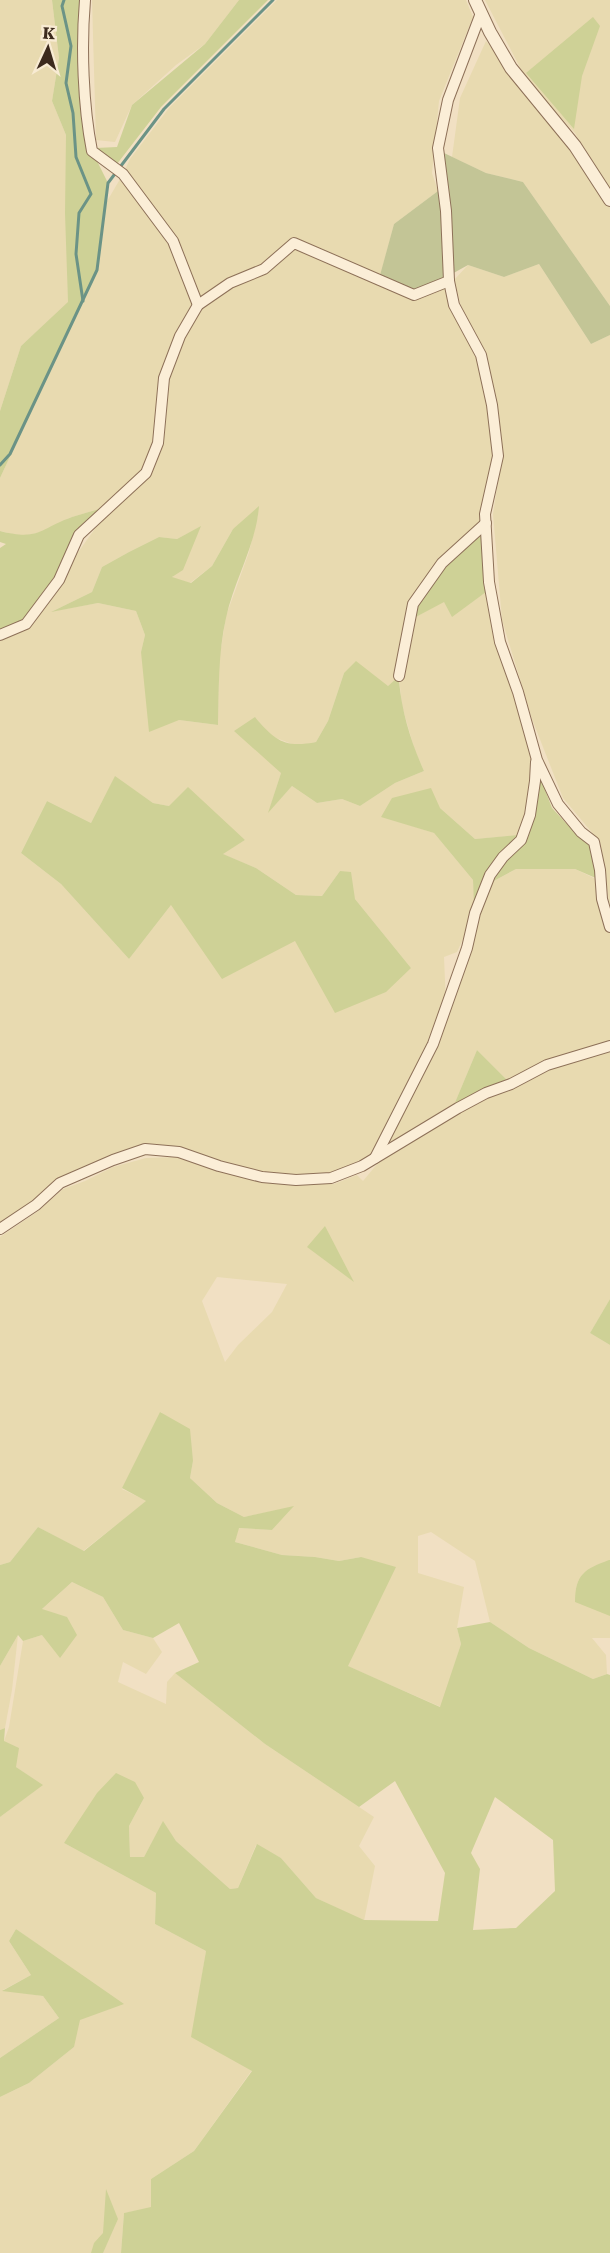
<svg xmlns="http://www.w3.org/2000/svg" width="610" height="2253" viewBox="0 0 610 2253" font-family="'Roboto Serif',serif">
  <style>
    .farmland { fill: #e8dab0; fill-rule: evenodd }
    .green { fill: #ced196; fill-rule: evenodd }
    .cemetery { fill: #c3c596 }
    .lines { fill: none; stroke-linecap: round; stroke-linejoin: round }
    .stream { stroke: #6b9386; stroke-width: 3 }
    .minor-casing { stroke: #8d7058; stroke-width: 12 }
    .tertiary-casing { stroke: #8d7058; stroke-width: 14 }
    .minor { stroke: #fbeed7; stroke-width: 10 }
    .tertiary { stroke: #fbeed7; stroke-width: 12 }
  </style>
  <rect width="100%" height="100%" fill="#f1e0c3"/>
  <g class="farmland">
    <path d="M0,0h52l7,58 -7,43 14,34 2,168 -47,43 -21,65z"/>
    <path d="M92,0h147l-34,44 -29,21 -44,40 -17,37 -19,-2z"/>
    <path d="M277,0h189l7,17 -34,84 -7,72 6,18 -44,33 -14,53 -87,-39 -23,25 24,-20 119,52 36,-14 32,74 17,101 -13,58 -71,104 30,-17 8,15 38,-27 46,167 -13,79 -48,4 -35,-31 -59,8 53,17 39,47 2,31 10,-25 31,-17h59l25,12 10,46v120l-99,37 -34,-34 -26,62 -120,66 -69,-1 -117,-28 -85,34 -60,45v-596l36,-21 76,-106 -43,13 -26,14 -22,4 -21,-5v-53l97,-208 9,-67 17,-29 7,-15 39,-51zM258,515l-9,37 -23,64 -7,45 -1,64 -39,-5 -38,-68 4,-17 -9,-24 -38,-8 -45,8 39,-19 10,-25 27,-15 30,-15 18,2 23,-12 -28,51 18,5 22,-17 21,-37zM344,673l44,13 11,-9 3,29 13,45 9,20 -29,12 -35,23 -18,-7 -25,4 -25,-17 -23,25 12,-38 -26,-56 16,19 26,10 19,-4 12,-21zM115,777l38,26 16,3 76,34 -23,14 34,14 40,27 26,1 18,-25 15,28 56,69 -116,-27 -124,-36 -42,54 -68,-75 -40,-31 26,-52 44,22zM473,917l-27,87 -2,-47 13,-5z"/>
    <path d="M485,0h125v189l-35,-56 -49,-54z"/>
    <path d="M486,41l89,105 35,54v106l-87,-124 -37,-9 -34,-16 8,-59z"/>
    <path d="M539,264l52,80 19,-9v573l-10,-66 -37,-44 -31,-79 -30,-99 -9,-106 9,-60 -16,-101 -25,-47 -7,-26 14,-15 36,12z"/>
    <path d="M610,1051v248l-20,34 20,12v293h-18l14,17 1,19 -14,5 -64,-31 -39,-26 -15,-61 -44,-29 -13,4v37l46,14 -7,41 4,16 -20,63 -94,-41 14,-109 -22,4 -24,-4 -33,-2 -47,-13 3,-14 34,2 21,-23 -49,10 -27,-14 -27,-25 3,-17 -32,-49 -39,77 25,12 -64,50 -45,-24 -28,35 -10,3v-328l37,-25 26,-23 22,-8 28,-14 33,-9 32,-1 84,26 72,1 23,-9 6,6 15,-18 83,-52 87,-41zM217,1277l70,7 -15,28 -34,33 -13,17 -23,-61z"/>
    <path d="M72,1582l31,15 20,33 30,8 9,14 -16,22 -23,-12 -5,20 48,22 1,-22 8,-9 90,71 109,73 -15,29 16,20 -11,55 -48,-23 -35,-40 -25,-13 -18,43 -8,1 -54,-48 -13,-19 -19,35h-14l-1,-31 15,-28 -80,45 92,50 -1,31 51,27 -14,86 60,33 -58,81 -43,28v29l-27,5 -3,40h-121v-156l29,-14 45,-36 -7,-81 -51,-37 -7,12 22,34 -28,15 40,6 16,22 -59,40v-241l42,-32 -26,-18 -12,-26 5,-14 14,-86 19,-6 -1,-25z"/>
    <path d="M18,1635l-6,55 -7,38 -5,2v-64z"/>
  </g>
  <g class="green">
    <path d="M52,0h33l7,151 16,32 -11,87 -97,208v-67l21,-65 47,-44 -3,-89 1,-78 -14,-34 7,-43z"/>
    <path d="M239,0h29l-107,107 -44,57 -21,-16 21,-1 15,-42 73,-61z"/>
    <path d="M593,17l7,9 -18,50 -8,53 -48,-56z"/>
    <path d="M113,505l-34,30 -20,45 -33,44 -26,11v-87l6,-4 -6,-2v-11c39,10 39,-2 72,-14 13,-4 27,-8 41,-12z"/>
    <path d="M259,506c-3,40 -25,74 -33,112 -8,35 -7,71 -8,107l-39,-5 -30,12 -8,-80 4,-17 -9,-24 -38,-8 -47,9 41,-20 10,-25 27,-15 30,-15 18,2 24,-13 -18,44 -11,7 19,6 21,-17 21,-37z"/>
    <path d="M483,532l3,60 -34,25 -8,-15 -30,16c9,-34 44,-63 69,-86z"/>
    <path d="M356,661l32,25 9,-8 2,3c3,32 12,61 25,90l-29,12 -35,23 -18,-7 -25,4 -25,-17 -24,27 13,-40 -47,-42 21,-14c20,24 30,31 61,25l12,-21 16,-48z"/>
    <path d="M115,776l38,27 16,3 19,-19 57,53 -22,14 33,14 40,27 26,1 18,-25 11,1 4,27 56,69 -25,24 -51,21 -40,-72 -73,38 -51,-74 -42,54 -68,-75 -40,-31 26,-52 44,22z"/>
    <path d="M540,777l12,31 25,27 13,9 8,35 -23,-10h-59l-26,14 16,-24 19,-19z"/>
    <path d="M431,788l9,20 35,31 43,-4 -44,71 -1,-26 -39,-47 -53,-16 11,-19z"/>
    <path d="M477,1050l34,34 -60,28z"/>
    <path d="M325,1226l29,56 -47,-35z"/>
    <path d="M610,1299v46l-20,-12z"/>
    <path d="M160,1412l30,17 3,32 -3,17 27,25 27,14 50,-11 -22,24 -33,-2 -4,14 47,13 33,2 24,4 22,-4 35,10 -48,99 92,41 21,-63 -4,-16 33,-6 39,26 64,31 14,-5 3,1v578h-489l3,-40 27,-6v-28l43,-28 58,-80 -61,-34 15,-86 -51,-27 1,-31 -92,-50 33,-50 19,-20 19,9 9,16 -15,28 1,31h14l19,-36 13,20 54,48 8,-1 19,-44 24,14 35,40 48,22 74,1 7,-48 -50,-92 -36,26 -94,-63 -90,-71 24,-11 -20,-39 -26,15 -30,-8 -20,-33 -31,-15 -30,27 25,8 10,18 -17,23 -18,-23 -19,6 -5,-6 -18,31v-101l10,-3 28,-35 46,24 62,-50 -24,-13zM495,1797l58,43 2,51 -39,37 -43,2 7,-61 -9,-16z"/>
    <path d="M609,1560h1v56l-35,-14c0,-28 10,-33 34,-42z"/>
    <path d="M5,1728l-1,13 15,7 -3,19 27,18 -43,32v-87z"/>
    <path d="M16,1929l108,75 -44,16 -6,27 -45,36 -29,14v-39l59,-40 -16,-22 -41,-5 29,-16 -22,-34z"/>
    <path d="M106,2189l12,30 -15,34h-12l3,-10 9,-10z"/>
  </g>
  <path class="cemetery" d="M444,153l42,20 37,9 87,124v29l-19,9 -52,-80 -35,13 -36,-12 -54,30 -35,-16 15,-55 44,-33z"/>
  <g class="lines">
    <g class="stream">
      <path d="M64,0l-2,6 9,40 -5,37 7,30 3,44 15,37 -12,19 -3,41 7,47"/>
      <path d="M0,465l10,-11 87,-184 11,-87 56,-74 109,-109"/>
    </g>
    <defs>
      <g id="minor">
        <path d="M85,0c-4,47 -2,105 7,151l31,23 50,67 25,64"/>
        <path d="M449,281l5,24 27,50 11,50 6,51 -13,58 4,68 11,60 18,50 19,68 21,44 23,28 13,10 6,28 2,29 8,28"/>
        <path d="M0,635l26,-11 33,-44 20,-45 67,-62 12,-30 6,-65 16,-42 18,-31 32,-22 34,-14 30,-26 120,52 35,-14 -3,-70 -8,-63 10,-48 33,-87"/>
        <path d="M399,676l14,-72 29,-41 44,-40"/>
        <path d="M375,1158l58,-114 34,-96 8,-35 15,-38 13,-18 18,-17 9,-25 5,-34 1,-19"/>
        <path d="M0,1229l36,-24 24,-22 53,-23 32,-11 34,3 40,14 43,11 34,3 35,-2 31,-12 96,-58 28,-15 25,-9 36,-19 63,-19"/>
      </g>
      <path id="tertiary" d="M475,0l15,32 21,36 64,78 35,54"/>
    </defs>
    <use href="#minor" class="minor-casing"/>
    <use href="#tertiary" class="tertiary-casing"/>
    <use href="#minor" class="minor"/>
    <use href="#tertiary" class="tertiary"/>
  </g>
  <g transform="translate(48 48) rotate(4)" stroke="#f8ebd3" stroke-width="4.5" paint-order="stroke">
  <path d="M0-4.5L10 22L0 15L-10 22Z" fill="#3c2a1d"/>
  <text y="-9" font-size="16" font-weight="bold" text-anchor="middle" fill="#3c2a1d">K</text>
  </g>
</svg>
